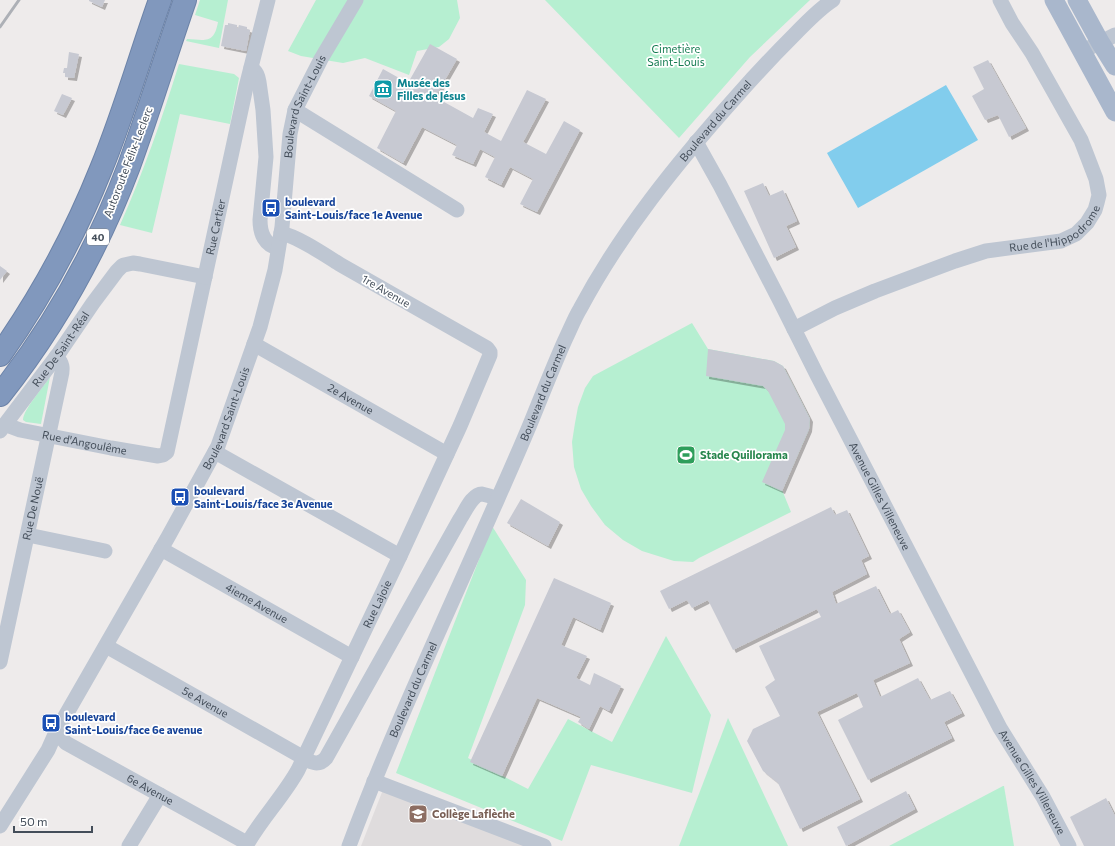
<svg xmlns="http://www.w3.org/2000/svg" width="1115" height="846" viewBox="0 0 1115 846" font-family="Commissioner,sans-serif">
  <style>
    .education { fill: #dfdcdd }
    .green { fill: #b6efd1 }
    .water { fill: #82cded }
    .building { fill: #c7c9d2; filter: url(#shadow) }
    .lines { fill: none; stroke-linecap: round; stroke-linejoin: round }
    .highway-casing { stroke: #6c83a8; stroke-width: 24 }
    .minor { stroke: #bec6d2; stroke-width: 15 }
    .major { stroke: #a9b7cc; stroke-width: 19 }
    .highway { stroke: #8198bd; stroke-width: 22 }
    .rail { stroke: #adb0b6; stroke-width: 3 }
    .labels { text-anchor: middle; stroke-width: 3.5; stroke-linejoin: round; paint-order: stroke }
    .shield { fill: #fff; stroke: #7b828b; stroke-width: 1 }
    .shield-label { font-size: 10px; font-weight: bold; fill: #434d59 }
    .park-label { font-size: 11px; fill: #147b51; stroke: #fff }
    .culture-label { font-size: 11px; font-weight: bold; fill: #0d838f; stroke: #fff; text-anchor: start }
    .street-label { font-size: 11px; fill: #434d59; stroke: #fff }
    .transit-label { font-size: 11px; font-weight: bold; fill: #164399; stroke: #fff; text-anchor: start }
    .leisure-label { font-size: 11px; font-weight: bold; fill: #27864d; stroke: #fff; text-anchor: start }
    .education-label { font-size: 11px; font-weight: bold; fill: #785e54; stroke: #fff; text-anchor: start }
  </style>
  <defs>
    <filter id="shadow"><feDropShadow dx="3" dy="3" stdDeviation="0" flood-color="#0004"/></filter>
  </defs>
  <rect width="100%" height="100%" fill="#eeebeb"/>
  <path class="education" d="M386,782l151,64h-176z"/>
  <g class="green">
    <path d="M200,0h28l-9,48 -33,-7 1,-2c19,1 27,5 31,-17l-23,-7z"/>
    <path d="M316,0h141l3,18 -11,21 -10,8 -22,4 -8,24 -44,-17 -22,5 -42,-7 -13,-5z"/>
    <path d="M545,0h265l-60,57 -71,81z"/>
    <path d="M179,64l55,10 5,4 -9,46 -50,-10 -28,119 -32,-8c23,-52 42,-106 59,-161z"/>
    <path d="M692,323l16,26 66,12 9,5 27,53 -1,10 -27,61 9,22 -92,46 -6,4 -19,-1 -32,-10 -19,-11 -18,-15 -14,-19 -10,-17 -7,-22 -2,-25 3,-19 3,-16 7,-19 8,-12z"/>
    <path d="M50,377l-9,47 -15,-2 -3,-2c0,-10 21,-34 27,-43z"/>
    <path d="M492,526l34,54 -1,25 -57,153 60,31 40,-70 44,23 54,-106 45,79 -19,78 -101,-28 -29,76 -166,-68z"/>
    <path d="M728,718l60,128h-109z"/>
    <path d="M1004,786l10,60h-125l114,-60z"/>
  </g>
  <path class="water" d="M946,85l32,55 -120,68 -31,-55z"/>
  <g class="building">
    <path d="M89,0h16l-3,7 -13,-6z"/>
    <path d="M228,23l9,2v3h1l1,-3 8,2v2l3,1 -4,21 -25,-5 4,-21h3z"/>
    <path d="M430,44l27,15 -22,38 38,21 5,-10 15,6 -9,18 17,9 26,-51 19,9 -23,43 23,12 18,-33 16,9 -43,82 -17,-8 13,-25 -23,-12 -9,18 -16,-8 10,-20 -15,-8 -7,15 -21,-9 5,-10 -35,-18 -19,36 -26,-15 19,-37 -27,-15 14,-27 25,14z"/>
    <path d="M69,52l10,2 -5,24 -9,-1v-4h-2l1,-5h3z"/>
    <path d="M988,60l38,68 -17,9 -11,-22 -13,5 -13,-24 12,-7 -11,-22z"/>
    <path d="M62,94l10,4 -9,17 -9,-4z"/>
    <path d="M763,183l6,13 14,-6 14,31 -11,5 10,21 -22,11 -30,-67z"/>
    <path d="M0,266l7,5 -7,9z"/>
    <path d="M708,349l66,12 9,5 27,53 -1,10 -27,62 -20,-9 23,-52v-6l-17,-33 -5,-5 -57,-10z"/>
    <path d="M521,499l39,23 -12,24 -41,-23z"/>
    <path d="M831,507l4,8 12,-5 22,46 -8,4 6,14 -35,18 4,12 40,-18 14,28 8,-4 12,22 -11,7 11,24 -37,17 7,17 38,-19 12,22 20,-9 12,22 -18,9 8,16 -84,42 -30,-60 25,-13 -6,-14 -40,19 43,87 -60,30 -22,-46 -15,-12 -16,-30 6,-12 27,-13 -15,-29 10,-7 -16,-34 62,-29 -4,-8 -84,41 -25,-50 -16,8 -5,-8 -18,9 -9,-18z"/>
    <path d="M554,578l57,25 -11,27 -27,-13 -12,28 26,11 -11,22 14,7 4,-12 27,13 -12,25 -9,-5 -11,23 -11,-7 3,-5 -44,-19 -35,78 -32,-14z"/>
    <path d="M906,791l9,18 -69,37 -9,-19z"/>
    <path d="M1106,798l9,18v30h-31l-14,-29z"/>
  </g>
  <g class="lines">
    <defs>
      <g id="highway">
        <path d="M0,355c41,-58 75,-121 101,-186 23,-56 39,-113 59,-169"/>
        <path d="M0,395c54,-68 98,-147 129,-229 20,-55 37,-111 56,-166"/>
      </g>
    </defs>
    <use href="#highway" class="highway-casing"/>
    <g class="minor">
      <path d="M1091,47l24,-12"/>
      <path d="M251,68c6,4 7,8 8,14l4,28 3,47 -6,63c0,14 5,25 18,28"/>
      <path d="M295,110l162,100"/>
      <path id="s1" d="M696,142l24,43 60,116 37,74 183,353 43,69 26,49"/>
      <path id="s2" d="M794,329l41,-21 40,-17 80,-30 31,-10 75,-10 15,-7 11,-11 8,-13 2,-7 2,-8 -3,-16 -15,-39 -49,-87 -20,-30 -12,-23"/>
      <path id="s3" d="M254,344l193,110"/>
      <path id="s4" d="M6,424l6,3 8,3 91,18 47,8 5,-1 4,-3 79,-365 22,-87"/>
      <path id="s5" d="M0,431l59,-78 34,-50 24,-32 5,-5 2,-1 9,-2 7,1 65,13"/>
      <path d="M215,452l185,104"/>
      <path d="M28,535l77,16"/>
      <path id="s6" d="M161,549l191,108"/>
      <path id="s7" d="M106,646l198,112c8,5 15,8 22,0l134,-239c5,-7 12,-25 22,-25 5,1 11,3 15,5"/>
      <path id="s8" d="M0,662l61,-285c2,-8 2,-14 -5,-20"/>
      <path id="s9" d="M56,732l10,11 181,100"/>
      <path d="M374,781l170,65"/>
      <path id="s10" d="M0,826l48,-76 8,-18 112,-195 50,-91 42,-119 15,-57 7,-43 8,-93 5,-24 26,-51 35,-59"/>
      <path d="M129,846l31,-51"/>
      <path id="s11" d="M246,846c15,-27 37,-49 52,-76l102,-214 60,-130 30,-71v-3l-3,-4 -146,-83c-16,-10 -42,-28 -60,-32"/>
      <path id="s12" d="M349,846c41,-110 91,-216 138,-323 15,-34 30,-67 44,-101 11,-27 22,-55 34,-82 5,-10 9,-21 15,-31 41,-77 97,-146 155,-211 20,-23 40,-44 61,-65 12,-12 23,-24 37,-33"/>
    </g>
    <g class="major">
      <path d="M1054,0l61,112"/>
      <path d="M1077,0l23,42 15,24"/>
    </g>
    <use href="#highway" class="highway"/>
    <path class="rail" d="M0,27l19,-27"/>
  </g>
  <defs>
    <symbol id="museum-square" viewBox="-11 -11 22 22"><rect x="-9" y="-9" width="18" height="18" rx="4" fill="#0f9aa8" stroke="#fff"/><path d="M0-6L6-3V-2H-6V-3ZM-5-1h2V3h-2ZM-1-1h2V3h-2ZM3-1h2V3H3ZM-6 4H6V6H-6Z" fill="#fff"/></symbol>
    <symbol id="bus-square" viewBox="-11 -11 22 22"><rect x="-9" y="-9" width="18" height="18" rx="4" fill="#1a4fb4" stroke="#fff"/><path d="M-5-6H5V4H4V6H2V4H-2V6H-4V4H-5ZM-3.5-4V0h7V-4ZM-3.5 1.2v1.5H-2V1.2ZM2 1.2v1.5H3.5V1.2Z" fill="#fff"/></symbol>
    <symbol id="stadium-square" viewBox="-11 -11 22 22"><rect x="-9" y="-9" width="18" height="18" rx="4" fill="#2e9e5b" stroke="#fff"/><path d="M0-5a6.5 5 0 1 0 0 10a6.5 5 0 1 0 0-10ZM-3.5-1.8h7v3.6h-7Z" fill="#fff"/></symbol>
    <symbol id="school-square" viewBox="-11 -11 22 22"><rect x="-9" y="-9" width="18" height="18" rx="4" fill="#8d6e63" stroke="#fff"/><path d="M0-5L7-2L0 1L-7-2ZM-4 1L0 2.5L4 1V4Q0 6-4 4Z" fill="#fff"/></symbol>
  </defs>
  <g fill-rule="evenodd">
    <use href="#museum-square" x="372" y="78" width="22" height="22"/>
    <use href="#bus-square" x="260" y="197" width="22" height="22"/>
    <use href="#stadium-square" x="675" y="444" width="22" height="22"/>
    <use href="#bus-square" x="169" y="486" width="22" height="22"/>
    <use href="#bus-square" x="40" y="712" width="22" height="22"/>
    <use href="#school-square" x="407" y="803" width="22" height="22"/>
  </g>
  <g class="labels">
    <rect class="shield" x="87" y="229" width="22" height="16" rx="3"/>
    <g class="shield-label">
      <text x="98" y="241">40</text>
    </g>
    <g class="park-label">
      <text x="676" y="53">Cimetière<tspan x="676" dy="13">Saint-Louis</tspan></text>
    </g>
    <g class="culture-label">
      <text x="397" y="87">Musée des<tspan x="397" dy="13">Filles de Jésus</tspan></text>
    </g>
    <g class="street-label">
      <text dy="4" stroke="none"><textPath href="#s10" startOffset="791">Boulevard Saint-Louis</textPath></text>
      <text dy="4" stroke="none"><textPath href="#s12" startOffset="817">Boulevard du Carmel</textPath></text>
      <text transform="translate(128 162) rotate(-69)" y="4">Autoroute Félix-Leclerc</text>
      <text dy="4" stroke="none"><textPath href="#s2" startOffset="283">Rue de l'Hippodrome</textPath></text>
      <text dy="4" stroke="none"><textPath href="#s4" startOffset="396">Rue Cartier</textPath></text>
      <text transform="translate(386 291) rotate(30)" y="4">1re Avenue</text>
      <text dy="4" stroke="none"><textPath href="#s5" startOffset="102">Rue De Saint-Réal</textPath></text>
      <text dy="4" stroke="none"><textPath href="#s12" startOffset="493">Boulevard du Carmel</textPath></text>
      <text dy="4" stroke="none"><textPath href="#s3" startOffset="111">2e Avenue</textPath></text>
      <text dy="4" stroke="none"><textPath href="#s10" startOffset="467">Boulevard Saint-Louis</textPath></text>
      <text dy="4" stroke="none"><textPath href="#s4" startOffset="81">Rue d'Angoulême</textPath></text>
      <text dy="4" stroke="none"><textPath href="#s1" startOffset="399">Avenue Gilles Villeneuve</textPath></text>
      <text dy="4" stroke="none"><textPath href="#s8" startOffset="157">Rue De Nouë</textPath></text>
      <text dy="4" stroke="none"><textPath href="#s6" startOffset="110">4ieme Avenue</textPath></text>
      <text dy="4" stroke="none"><textPath href="#s11" startOffset="276">Rue Lajoie</textPath></text>
      <text dy="4" stroke="none"><textPath href="#s12" startOffset="169">Boulevard du Carmel</textPath></text>
      <text dy="4" stroke="none"><textPath href="#s7" startOffset="114">5e Avenue</textPath></text>
      <text dy="4" stroke="none"><textPath href="#s1" startOffset="723">Avenue Gilles Villeneuve</textPath></text>
      <text dy="4" stroke="none"><textPath href="#s9" startOffset="111">6e Avenue</textPath></text>
    </g>
    <g class="transit-label">
      <text x="285" y="206">boulevard<tspan x="285" dy="13">Saint-Louis/face 1e Avenue</tspan></text>
      <text x="194" y="495">boulevard<tspan x="194" dy="13">Saint-Louis/face 3e Avenue</tspan></text>
      <text x="65" y="721">boulevard<tspan x="65" dy="13">Saint-Louis/face 6e avenue</tspan></text>
    </g>
    <g class="leisure-label">
      <text x="700" y="459">Stade Quillorama</text>
    </g>
    <g class="education-label">
      <text x="432" y="818">Collège Laflèche</text>
    </g>
  </g>
  <path d="M14 826v6h78v-6" fill="none" stroke="#434d59" stroke-width="2"/>
  <text x="20" y="826" font-size="12" fill="#434d59" stroke="#ffffff" stroke-width="3" paint-order="stroke">50 m</text>
</svg>
